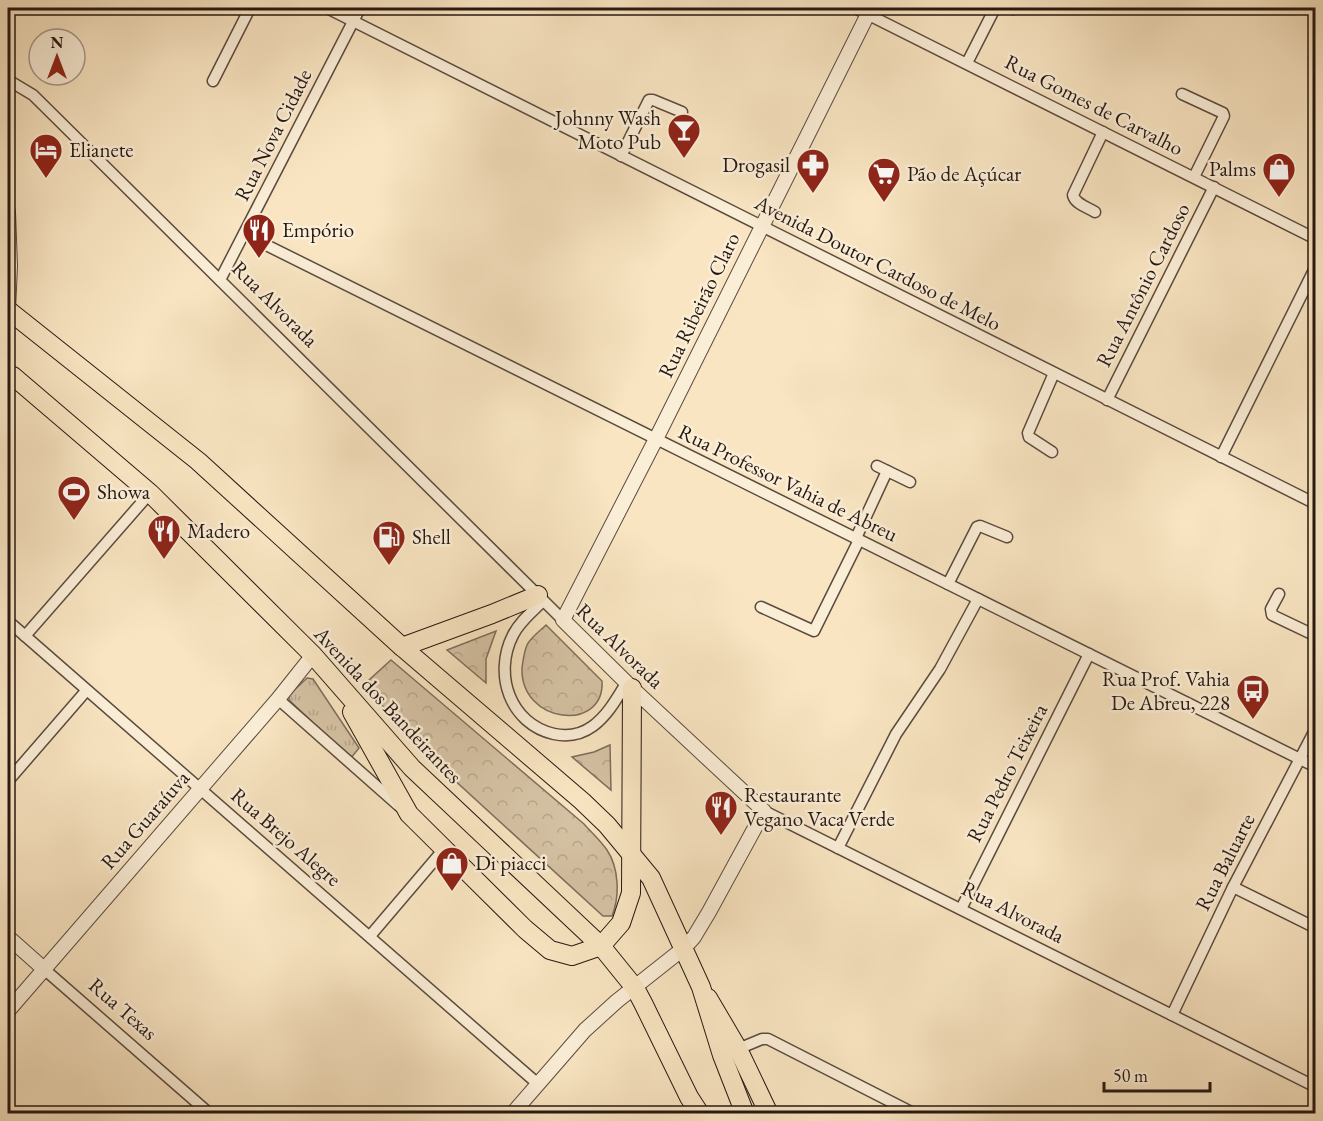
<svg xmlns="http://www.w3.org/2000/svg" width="1323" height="1121" viewBox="0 0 1323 1121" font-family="'EB Garamond',serif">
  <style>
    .grass { fill: url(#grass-tufts); stroke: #7e6d5c; stroke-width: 1.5 }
    .forest { fill: url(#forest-crowns); stroke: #7e6d5c; stroke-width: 1.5 }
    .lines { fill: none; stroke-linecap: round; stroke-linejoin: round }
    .minor-casing { stroke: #5b4b3f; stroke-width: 13 }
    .tertiary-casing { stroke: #5b4b3f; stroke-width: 16 }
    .primary-casing { stroke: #261813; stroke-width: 20 }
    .trunk-casing { stroke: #261813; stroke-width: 20 }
    .minor { stroke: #fbeed7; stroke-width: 10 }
    .tertiary { stroke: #fbeed7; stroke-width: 14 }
    .primary { stroke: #f9e5c2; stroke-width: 18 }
    .trunk { stroke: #f9e5c2; stroke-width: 18 }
    .labels { text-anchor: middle; stroke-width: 5; stroke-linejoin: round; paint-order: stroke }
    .street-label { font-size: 21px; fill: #261813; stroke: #fbeed7 }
    .poi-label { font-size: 21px; fill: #261813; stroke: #fbeed7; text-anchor: start }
  </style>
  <defs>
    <pattern id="grass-tufts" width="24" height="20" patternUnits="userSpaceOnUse" patternTransform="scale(1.5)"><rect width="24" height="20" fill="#d5c2a4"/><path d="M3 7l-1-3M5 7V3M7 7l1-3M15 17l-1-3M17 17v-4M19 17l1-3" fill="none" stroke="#b7a68c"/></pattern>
    <pattern id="forest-crowns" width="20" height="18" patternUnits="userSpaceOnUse" patternTransform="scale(1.5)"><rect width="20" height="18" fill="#d5c2a4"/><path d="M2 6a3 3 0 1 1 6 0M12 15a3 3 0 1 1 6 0" fill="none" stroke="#b7a68c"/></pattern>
  </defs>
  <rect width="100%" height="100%" fill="#f9e5c2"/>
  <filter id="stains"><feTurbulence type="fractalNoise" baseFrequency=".00333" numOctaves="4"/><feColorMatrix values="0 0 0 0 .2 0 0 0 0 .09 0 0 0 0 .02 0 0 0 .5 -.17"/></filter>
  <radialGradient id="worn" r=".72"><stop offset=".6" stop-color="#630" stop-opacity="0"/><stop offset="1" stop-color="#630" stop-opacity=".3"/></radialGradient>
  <path class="grass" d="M307,678l6,1 46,69 -8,10 -61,-57 -2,-5z"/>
  <g class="forest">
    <path d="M546,625l56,56c3,52 -82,43 -80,-13 1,-8 2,-16 5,-23 4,-8 13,-14 19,-20z"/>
    <path d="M496,631l-10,28v24l-39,-33z"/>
    <path d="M391,660l193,164c8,9 17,17 23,26 12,18 13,46 5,66h-9l-199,-182 -19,-24 -17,-29z"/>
    <path d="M610,745l1,45 -39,-33 22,-5z"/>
  </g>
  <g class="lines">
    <defs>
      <g id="minor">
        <path d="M327,8l989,496"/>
        <path d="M855,8l461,231"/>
        <path d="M1011,8l2,1"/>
        <path d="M967,63l28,-55"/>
        <path d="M8,80l25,15 530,525"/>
        <path d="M213,81l37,-73"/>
        <path d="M1182,94l41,19 1,3 -30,61"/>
        <path d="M621,156l28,-56h4l29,12"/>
        <path d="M1095,212c-8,-5 -20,-8 -22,-17l30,-63"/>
        <path d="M244,234l1072,533"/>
        <path d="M220,280l140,-272"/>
        <path d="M1107,400l107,-213"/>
        <path d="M1052,452l-23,-15 -1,-4 26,-60"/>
        <path d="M1221,457l95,-191"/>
        <path d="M877,466l33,16"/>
        <path d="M856,538l31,-67"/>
        <path d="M948,584l29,-57 3,-1 27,11"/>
        <path d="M1279,594l-8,15 1,6 44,21"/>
        <path d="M543,601c-10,10 -23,20 -30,34 -20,39 -3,89 41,99 14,3 28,0 39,-8 15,-11 24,-28 34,-44"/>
        <path d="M761,607l53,24 45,-91"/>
        <path d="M8,621l530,463"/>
        <path d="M25,636l125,-143"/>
        <path d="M278,699l121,107"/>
        <path d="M8,781l78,-90"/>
        <path d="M764,811l552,276"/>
        <path d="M838,848l58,-114 44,-65 38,-70"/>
        <path d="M1233,887l83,41"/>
        <path d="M961,909l128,-255"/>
        <path d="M370,936l74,-87"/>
        <path d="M44,969l166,145"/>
        <path d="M1172,1015l61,-128 83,-159"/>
        <path d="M738,1049l24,-10h6l147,75"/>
      </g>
      <g id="tertiary">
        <path d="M8,212l2,54 -2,44"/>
        <path d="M8,937l36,32"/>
        <path d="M8,1011l270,-312 35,-44"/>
        <path d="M512,1114l73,-84 32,-29 67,-53 10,-11 15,-25 55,-101 -132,-123 -69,-68 93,-181 215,-431"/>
      </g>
      <path id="primary" d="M708,998l30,51 31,65"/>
      <g id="trunk">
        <path d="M8,310l190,151 204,186 180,154 25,24 44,53 50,109 21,68 23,59"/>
        <path d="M8,374l5,2 137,117 163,162 99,113 189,178 34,42 8,15 46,94 11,17"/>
        <path d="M402,647l90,-33 46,-19"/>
        <path d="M352,712l57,102 116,115 25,21 22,6 29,-10 20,-23 10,-30 1,-205"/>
      </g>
    </defs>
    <use href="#minor" class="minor-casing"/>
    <use href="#tertiary" class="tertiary-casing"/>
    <use href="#primary" class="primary-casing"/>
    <use href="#trunk" class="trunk-casing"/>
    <use href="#minor" class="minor"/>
    <use href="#tertiary" class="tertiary"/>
    <use href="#primary" class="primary"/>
    <use href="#trunk" class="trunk"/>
  </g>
  <defs>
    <symbol id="bar-pin" viewBox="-11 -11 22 30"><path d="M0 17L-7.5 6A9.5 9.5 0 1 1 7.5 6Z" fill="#8f2418" stroke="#fbeed7"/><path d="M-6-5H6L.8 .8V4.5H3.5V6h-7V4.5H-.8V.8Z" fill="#fff"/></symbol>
    <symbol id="hotel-pin" viewBox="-11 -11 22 30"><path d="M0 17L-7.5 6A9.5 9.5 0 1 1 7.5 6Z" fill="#8f2418" stroke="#fbeed7"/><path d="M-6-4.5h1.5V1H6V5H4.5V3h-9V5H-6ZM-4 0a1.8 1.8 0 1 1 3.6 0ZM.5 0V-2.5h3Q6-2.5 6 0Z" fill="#fff"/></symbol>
    <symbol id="pharmacy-pin" viewBox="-11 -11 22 30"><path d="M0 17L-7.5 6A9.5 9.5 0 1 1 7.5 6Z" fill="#8f2418" stroke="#fbeed7"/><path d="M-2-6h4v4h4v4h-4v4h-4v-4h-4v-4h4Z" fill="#fff"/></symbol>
    <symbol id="shop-pin" viewBox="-11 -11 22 30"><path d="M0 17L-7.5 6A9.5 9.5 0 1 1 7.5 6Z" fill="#8f2418" stroke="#fbeed7"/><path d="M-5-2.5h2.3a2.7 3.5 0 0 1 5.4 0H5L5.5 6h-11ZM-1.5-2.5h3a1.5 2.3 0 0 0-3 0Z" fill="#fff"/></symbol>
    <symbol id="supermarket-pin" viewBox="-11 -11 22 30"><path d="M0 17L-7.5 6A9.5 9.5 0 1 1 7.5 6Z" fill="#8f2418" stroke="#fbeed7"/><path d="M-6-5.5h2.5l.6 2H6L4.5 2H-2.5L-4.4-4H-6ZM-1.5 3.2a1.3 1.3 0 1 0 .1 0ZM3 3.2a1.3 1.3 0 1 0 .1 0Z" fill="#fff"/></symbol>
    <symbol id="restaurant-pin" viewBox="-11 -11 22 30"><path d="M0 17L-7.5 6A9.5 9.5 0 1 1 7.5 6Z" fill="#8f2418" stroke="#fbeed7"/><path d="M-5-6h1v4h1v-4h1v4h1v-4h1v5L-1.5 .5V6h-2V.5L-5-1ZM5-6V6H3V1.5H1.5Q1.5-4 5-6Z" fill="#fff"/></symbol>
    <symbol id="stadium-pin" viewBox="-11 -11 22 30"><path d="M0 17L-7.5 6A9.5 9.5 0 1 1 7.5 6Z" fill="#8f2418" stroke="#fbeed7"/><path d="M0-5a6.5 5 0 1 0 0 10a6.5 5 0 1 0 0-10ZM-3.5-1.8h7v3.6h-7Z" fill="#fff"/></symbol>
    <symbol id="fuel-pin" viewBox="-11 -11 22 30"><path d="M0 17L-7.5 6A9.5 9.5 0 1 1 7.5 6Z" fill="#8f2418" stroke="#fbeed7"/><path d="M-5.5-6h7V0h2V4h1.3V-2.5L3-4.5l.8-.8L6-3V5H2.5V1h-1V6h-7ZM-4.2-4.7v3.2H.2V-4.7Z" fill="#fff"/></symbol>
    <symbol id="bus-pin" viewBox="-11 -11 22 30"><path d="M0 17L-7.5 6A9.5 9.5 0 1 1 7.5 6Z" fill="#8f2418" stroke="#fbeed7"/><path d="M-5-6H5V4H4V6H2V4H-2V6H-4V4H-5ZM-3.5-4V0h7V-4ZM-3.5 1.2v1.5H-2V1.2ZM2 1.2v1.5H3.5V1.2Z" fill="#fff"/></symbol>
  </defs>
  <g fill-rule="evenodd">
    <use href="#bar-pin" x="665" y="111" width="38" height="52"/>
    <use href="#hotel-pin" x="27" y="131" width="38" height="52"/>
    <use href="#pharmacy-pin" x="794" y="146" width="38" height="52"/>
    <use href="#shop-pin" x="1260" y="150" width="38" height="52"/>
    <use href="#supermarket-pin" x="865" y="155" width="38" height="52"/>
    <use href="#restaurant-pin" x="240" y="211" width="38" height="52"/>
    <use href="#stadium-pin" x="55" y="473" width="38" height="52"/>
    <use href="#restaurant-pin" x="145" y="512" width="38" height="52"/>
    <use href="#fuel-pin" x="370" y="518" width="38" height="52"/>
    <use href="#bus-pin" x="1234" y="672" width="38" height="52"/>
    <use href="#restaurant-pin" x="702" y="788" width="38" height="52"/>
    <use href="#shop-pin" x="433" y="844" width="38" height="52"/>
  </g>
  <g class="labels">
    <g class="street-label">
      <text transform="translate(1094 105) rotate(27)" y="7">Rua Gomes de Carvalho</text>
      <text transform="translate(273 135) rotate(-63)" y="7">Rua Nova Cidade</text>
      <text transform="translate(878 263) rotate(27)" y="7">Avenida Doutor Cardoso de Melo</text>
      <text transform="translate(1143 285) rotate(-63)" y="7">Rua Antônio Cardoso</text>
      <text transform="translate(275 304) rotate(45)" y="7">Rua Alvorada</text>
      <text transform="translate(699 305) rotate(-64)" y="7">Rua Ribeirão Claro</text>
      <text transform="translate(788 483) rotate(26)" y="7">Rua Professor Vahia de Abreu</text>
      <text transform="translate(620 646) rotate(44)" y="7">Rua Alvorada</text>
      <text transform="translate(388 705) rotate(47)" y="7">Avenida dos Bandeirantes</text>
      <text transform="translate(1007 773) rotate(-63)" y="7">Rua Pedro Teixeira</text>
      <text transform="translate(145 820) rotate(-49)" y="7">Rua Guaraíuva</text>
      <text transform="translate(286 837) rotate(41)" y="7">Rua Brejo Alegre</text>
      <text transform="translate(1225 862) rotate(-63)" y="7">Rua Baluarte</text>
      <text transform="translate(1013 912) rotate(27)" y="7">Rua Alvorada</text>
      <text transform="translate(123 1009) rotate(41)" y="7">Rua Texas</text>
    </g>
    <g class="poi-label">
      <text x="661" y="125" text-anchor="end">Johnny Wash<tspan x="661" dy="24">Moto Pub</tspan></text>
      <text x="69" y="157">Elianete</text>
      <text x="790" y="172" text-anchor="end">Drogasil</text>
      <text x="1256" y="176" text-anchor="end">Palms</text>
      <text x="907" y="181">Pão de Açúcar</text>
      <text x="282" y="237">Empório</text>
      <text x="97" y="499">Showa</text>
      <text x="187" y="538">Madero</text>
      <text x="412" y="544">Shell</text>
      <text x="1230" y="686" text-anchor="end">Rua Prof. Vahia<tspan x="1230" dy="24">De Abreu, 228</tspan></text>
      <text x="744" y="802">Restaurante<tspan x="744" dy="24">Vegano Vaca Verde</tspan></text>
      <text x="475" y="870">Di piacci</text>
    </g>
  </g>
  <rect width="1323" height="1121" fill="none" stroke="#f9e5c2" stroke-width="30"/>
  <rect x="9" y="9" width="1305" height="1103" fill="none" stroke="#261813" stroke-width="3"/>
  <rect x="15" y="15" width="1293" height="1091" fill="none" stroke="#261813" stroke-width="1.5"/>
  <g transform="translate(57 57)"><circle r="28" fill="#fbeed7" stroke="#a69889" stroke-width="1.5"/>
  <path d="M0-4.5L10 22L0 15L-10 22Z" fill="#8f2418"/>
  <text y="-9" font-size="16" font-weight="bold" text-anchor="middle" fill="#261813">N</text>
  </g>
  <path d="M1104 1082v9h106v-9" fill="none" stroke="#261813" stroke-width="3"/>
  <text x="1113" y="1082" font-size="18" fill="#261813" stroke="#fbeed7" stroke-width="4.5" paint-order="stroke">50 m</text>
  <rect width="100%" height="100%" filter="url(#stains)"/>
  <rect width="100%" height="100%" fill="url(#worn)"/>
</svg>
